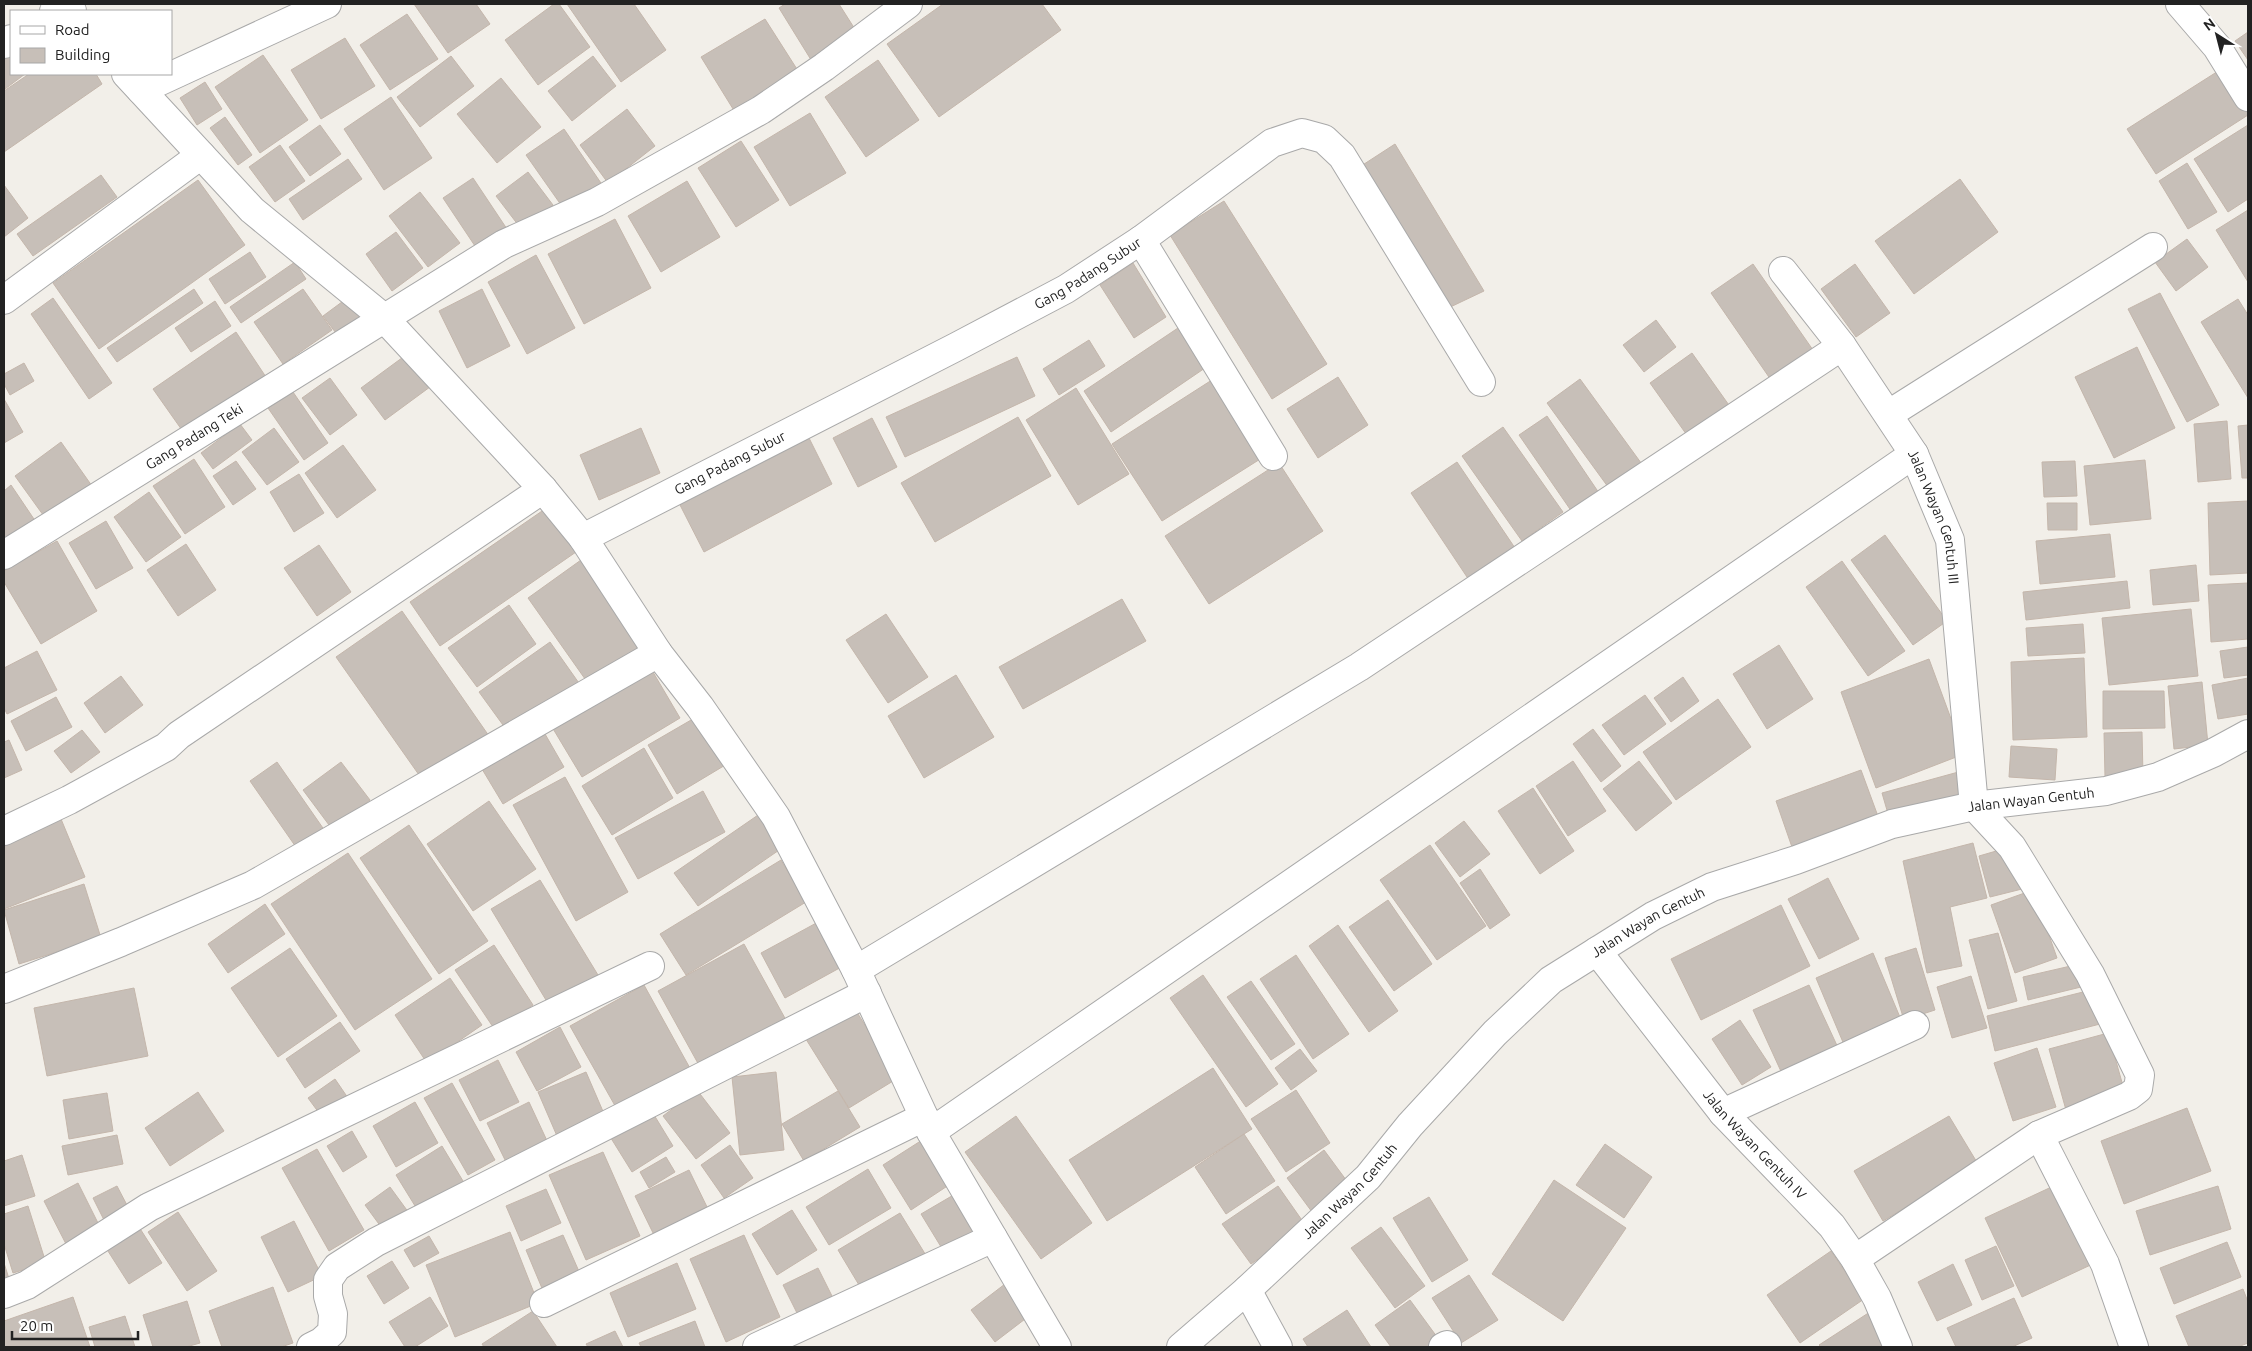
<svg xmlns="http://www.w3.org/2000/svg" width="2252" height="1351" viewBox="0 0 2252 1351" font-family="Ubuntu,sans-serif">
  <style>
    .building { fill: #c7bfb8; stroke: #c4b6ab }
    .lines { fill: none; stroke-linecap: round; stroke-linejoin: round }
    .minor-casing { stroke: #a9a9a9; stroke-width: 30 }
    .tertiary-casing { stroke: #a9a9a9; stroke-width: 30 }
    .minor { stroke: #fff; stroke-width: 28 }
    .tertiary { stroke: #fff; stroke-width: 28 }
    .labels { text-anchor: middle; stroke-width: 5; stroke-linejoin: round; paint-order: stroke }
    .street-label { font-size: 14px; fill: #222; stroke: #fff }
  </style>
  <rect width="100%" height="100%" fill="#f2efe9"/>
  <g class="building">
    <path d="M414,4h62l14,20 -42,29z"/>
    <path d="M554,4h5l31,43 -52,38 -33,-45z"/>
    <path d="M567,4h67l32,46 -45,32z"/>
    <path d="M785,4h54l19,30 -45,29 -34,-55z"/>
    <path d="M943,4h99l19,26 -122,87 -52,-73z"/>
    <path d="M407,14l31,45 -48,31 -30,-45z"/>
    <path d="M765,19l37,58 -64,40 -37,-60z"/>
    <path d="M2248,32v28l-13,-19z"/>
    <path d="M345,38l30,48 -54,33 -30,-49z"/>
    <path d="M11,44v30h14l-20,15 -1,-40z"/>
    <path d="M263,55l45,65 -48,33 -45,-66z"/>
    <path d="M451,56l23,30 -54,41 -23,-30z"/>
    <path d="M593,56l23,30 -44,35 -24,-30z"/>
    <path d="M878,60l41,60 -53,37 -41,-60z"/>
    <path d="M2223,68l25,39v8l-92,59 -29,-45z"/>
    <path d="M29,74h67l6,10 -98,68v-61z"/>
    <path d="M501,78l40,49 -44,36 -40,-49z"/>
    <path d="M205,82l17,27 -25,16 -17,-27z"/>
    <path d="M391,97l41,61 -48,32 -40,-61z"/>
    <path d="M627,109l28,37 -47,37 -28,-38z"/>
    <path d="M810,113l36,60 -56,33 -36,-59z"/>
    <path d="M225,117l27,38 -14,10 -28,-37z"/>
    <path d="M320,125l21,29 -31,22 -21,-29z"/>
    <path d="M2248,125v74l-20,13 -34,-53z"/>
    <path d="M564,129l39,57 -37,26 -40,-57z"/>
    <path d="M741,141l38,59 -43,27 -38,-59z"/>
    <path d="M1395,144l89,147 -40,19 -86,-142z"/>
    <path d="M280,145l25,36 -30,21 -26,-35z"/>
    <path d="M348,159l14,20 -59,41 -14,-21z"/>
    <path d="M2187,163l30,49 -29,17 -29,-48z"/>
    <path d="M528,172l25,33 -31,25 -26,-34z"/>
    <path d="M101,175l16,22 -84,59 -16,-22z"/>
    <path d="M473,178l38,57 -30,20 -38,-57z"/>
    <path d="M1960,179l38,53 -84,62 -39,-53z"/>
    <path d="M198,180l47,65 -146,104 -46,-66z"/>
    <path d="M687,181l33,56 -59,35 -33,-56z"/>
    <path d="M4,185l24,33 -24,19z"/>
    <path d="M420,192l40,51 -32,24 -39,-51z"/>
    <path d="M1224,201l103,163 -55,35 -102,-164z"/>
    <path d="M2248,210v72l-32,-52z"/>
    <path d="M615,219l36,69 -67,36 -36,-70z"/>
    <path d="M396,232l27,36 -31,23 -26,-37z"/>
    <path d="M2187,239l21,28 -32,24 -21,-29z"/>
    <path d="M250,252l16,25 -41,27 -16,-25z"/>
    <path d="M536,255l39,73 -48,26 -39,-72z"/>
    <path d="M295,262l11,17 -65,44 -11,-16z"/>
    <path d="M1133,263l33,54 -32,21 -34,-53z"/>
    <path d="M1753,264l60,86 -42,30 -60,-87z"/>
    <path d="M1855,264l35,49 -34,24 -35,-48z"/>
    <path d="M194,289l9,14 -86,59 -10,-14z"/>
    <path d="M303,289l29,41 -49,34 -29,-42z"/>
    <path d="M482,289l28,57 -43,22 -28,-57z"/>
    <path d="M2160,293l59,112 -32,17 -59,-113z"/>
    <path d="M350,296l16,21 -27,20 -16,-21z"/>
    <path d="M53,298l59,85 -23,16 -58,-85z"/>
    <path d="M2238,299l10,16v83l-47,-76z"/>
    <path d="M215,301l16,25 -40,26 -16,-24z"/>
    <path d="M1656,320l20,27 -32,25 -21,-27z"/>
    <path d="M1178,328l27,40 -94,64 -27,-41z"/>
    <path d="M236,332l30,45 -82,56 -31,-44z"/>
    <path d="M1089,340l16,26 -46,29 -16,-26z"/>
    <path d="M2137,347l38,81 -61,30 -39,-81z"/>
    <path d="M410,352l24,32 -49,36 -24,-32z"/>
    <path d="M1692,353l39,55 -42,30 -39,-55z"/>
    <path d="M1017,357l18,39 -130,61 -19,-40z"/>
    <path d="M24,363l10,18 -24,14 -6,-11v-10z"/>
    <path d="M1338,377l30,48 -50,33 -31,-49z"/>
    <path d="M330,378l27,37 -27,20 -28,-37z"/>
    <path d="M1215,378l50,78 -103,65 -50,-77z"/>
    <path d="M1580,379l64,88 -33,24 -64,-88z"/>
    <path d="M1076,388l53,86 -51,31 -52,-85z"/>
    <path d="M293,392l35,51 -24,17 -36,-52z"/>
    <path d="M4,399l19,33 -19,11z"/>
    <path d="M1547,416l52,77 -27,19 -53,-77z"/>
    <path d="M1018,417l33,59 -116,66 -34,-59z"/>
    <path d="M872,418l25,49 -39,20 -25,-49z"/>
    <path d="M2227,421l4,58 -33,3 -4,-58z"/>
    <path d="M240,424l12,16 -39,29 -12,-16z"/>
    <path d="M2248,425v53h-6l-4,-52z"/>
    <path d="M1503,427l60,85 -41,29 -60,-85z"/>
    <path d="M274,428l25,34 -32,23 -25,-33z"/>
    <path d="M641,428l19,45 -61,27 -19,-45z"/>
    <path d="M808,436l24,48 -128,68 -25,-49z"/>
    <path d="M61,442l31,44 -46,33 -31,-43z"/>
    <path d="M343,445l33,45 -39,28 -32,-45z"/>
    <path d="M194,459l31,48 -40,27 -32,-48z"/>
    <path d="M2145,460l6,59 -61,6 -6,-59z"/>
    <path d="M236,461l20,28 -23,16 -20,-29z"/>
    <path d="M2075,461l2,35 -33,1 -2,-35z"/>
    <path d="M1457,462l58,86 -46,32 -58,-87z"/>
    <path d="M1279,463l44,68 -114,73 -44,-68z"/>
    <path d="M299,474l25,39 -30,19 -24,-40z"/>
    <path d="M11,485l27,40 -34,23v-57z"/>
    <path d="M149,492l32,45 -35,25 -32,-45z"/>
    <path d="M2248,501v72l-38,2 -2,-72z"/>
    <path d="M2047,503h30v27h-29z"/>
    <path d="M545,509l31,43 -136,94 -30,-44z"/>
    <path d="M106,521l27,47 -37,21 -27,-46z"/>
    <path d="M2110,534l5,43 -75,7 -4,-43z"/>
    <path d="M1885,535l62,86 -34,24 -62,-85z"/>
    <path d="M57,541l40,70 -56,33 -37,-62v-11z"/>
    <path d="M186,544l30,46 -38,26 -31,-46z"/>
    <path d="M319,545l32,47 -34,24 -33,-48z"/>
    <path d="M581,560l62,88 -53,38 -62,-88z"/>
    <path d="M1842,561l63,90 -37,25 -62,-89z"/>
    <path d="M2196,565l3,36 -46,4 -3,-35z"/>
    <path d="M2127,581l3,27 -104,12 -3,-28z"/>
    <path d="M2248,583v56l-37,3 -3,-57z"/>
    <path d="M1122,599l24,42 -123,68 -24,-42z"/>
    <path d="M509,605l27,39 -59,43 -29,-39z"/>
    <path d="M2191,609l7,67 -89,9 -7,-67z"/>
    <path d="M402,611l87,125 -65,46 -88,-125z"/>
    <path d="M886,614l42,63 -40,26 -42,-63z"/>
    <path d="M2083,624l2,29 -57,3 -2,-28z"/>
    <path d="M550,642l31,44 -70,50 -32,-44z"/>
    <path d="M1779,645l34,54 -46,30 -34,-55z"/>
    <path d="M2248,647v28l-24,3 -4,-27z"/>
    <path d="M37,651l20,39 -50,24 -3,-6v-40z"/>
    <path d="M2084,658l3,79 -74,3 -2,-78z"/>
    <path d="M1929,659l35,95 -88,34 -35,-96z"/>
    <path d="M650,667l30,51 -98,59 -30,-50z"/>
    <path d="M956,675l38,62 -70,41 -36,-62z"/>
    <path d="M121,676l22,29 -38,28 -21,-30z"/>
    <path d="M1683,677l16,24 -28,21 -17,-24z"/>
    <path d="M2248,678v36l-30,5 -6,-34z"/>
    <path d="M2202,682l6,63 -34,4 -6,-63z"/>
    <path d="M2103,691h61l1,37 -62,1z"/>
    <path d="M1645,695l21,29 -42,31 -22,-30z"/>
    <path d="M56,697l16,30 -46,24 -15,-30z"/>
    <path d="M1718,699l33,48 -75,53 -33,-48z"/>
    <path d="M698,716l29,48 -50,30 -29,-49z"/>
    <path d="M541,727l23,40 -61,37 -24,-40z"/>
    <path d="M1593,729l28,37 -20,16 -28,-38z"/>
    <path d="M82,730l18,22 -29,21 -17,-22z"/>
    <path d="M2142,732l1,44 -38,1 -1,-44z"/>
    <path d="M9,740l13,30 -18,8v-36z"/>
    <path d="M2011,746l46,3 -2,31 -46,-3z"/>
    <path d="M644,748l29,50 -61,37 -30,-49z"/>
    <path d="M1573,761l33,50 -38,25 -32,-50z"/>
    <path d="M1639,761l33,42 -36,28 -33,-42z"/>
    <path d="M277,762l48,69 -27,19 -48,-69z"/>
    <path d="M341,762l29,38 -38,29 -29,-39z"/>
    <path d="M1861,770l18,49 -86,31 -17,-49z"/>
    <path d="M1962,771l8,30 -79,23 -9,-31z"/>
    <path d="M565,777l63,115 -52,29 -63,-116z"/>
    <path d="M1533,788l41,63 -34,23 -42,-63z"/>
    <path d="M703,791l22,41 -87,47 -23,-41z"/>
    <path d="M489,801l47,68 -63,42 -46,-67z"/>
    <path d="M761,813l24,33 -87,60 -24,-33z"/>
    <path d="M61,819l24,58 -81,32v-67z"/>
    <path d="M1464,821l26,33 -30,23 -25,-34z"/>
    <path d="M409,825l79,116 -49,33 -79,-116z"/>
    <path d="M1973,843l14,55 -37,9 12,59 -35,7 -24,-112z"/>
    <path d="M1430,845l56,81 -49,34 -57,-80z"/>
    <path d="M2010,847l12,42 -32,8 -11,-41z"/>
    <path d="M348,853l84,126 -77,51 -84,-126z"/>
    <path d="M781,860l25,42 -120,73 -26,-41z"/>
    <path d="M1480,869l30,46 -20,14 -30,-46z"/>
    <path d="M1828,878l31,61 -40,20 -31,-60z"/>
    <path d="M540,880l58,95 -49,30 -58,-96z"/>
    <path d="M84,884l17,54 -82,26 -15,-54z"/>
    <path d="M2033,890l24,68 -42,15 -24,-68z"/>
    <path d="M1388,900l44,64 -38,27 -45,-64z"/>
    <path d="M265,904l20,30 -57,39 -20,-29z"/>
    <path d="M1781,905l29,61 -109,54 -30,-61z"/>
    <path d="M820,921l25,44 -60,33 -24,-45z"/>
    <path d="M1338,925l60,86 -29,21 -60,-86z"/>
    <path d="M1998,933l19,68 -29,8 -19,-69z"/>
    <path d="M744,944l42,76 -86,47 -42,-76z"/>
    <path d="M494,945l39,60 -38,25 -40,-60z"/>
    <path d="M290,948l47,68 -59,41 -47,-69z"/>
    <path d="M1916,948l19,62 -31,10 -19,-62z"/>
    <path d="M1873,953l29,69 -57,25 -29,-69z"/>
    <path d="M1296,955l53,79 -36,25 -53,-80z"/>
    <path d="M2075,965l6,22 -53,13 -5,-23z"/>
    <path d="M1203,975l75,109 -32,23 -76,-109z"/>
    <path d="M1971,976l16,52 -35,10 -15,-51z"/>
    <path d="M450,978l32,47 -55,38 -32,-48z"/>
    <path d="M1251,981l44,63 -24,16 -44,-63z"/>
    <path d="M644,985l47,85 -73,41 -48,-85z"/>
    <path d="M1809,985l31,67 -56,26 -31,-68z"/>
    <path d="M134,988l14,68 -101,20 -13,-68z"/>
    <path d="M2095,989l9,34 -109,28 -8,-35z"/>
    <path d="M853,1006l45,72 -49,30 -45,-72z"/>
    <path d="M1740,1020l31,47 -29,18 -30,-46z"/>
    <path d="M340,1022l20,29 -55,37 -19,-29z"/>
    <path d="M560,1027l21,40 -44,24 -21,-39z"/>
    <path d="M2108,1033l17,60 -59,17 -17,-61z"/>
    <path d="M2037,1048l19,59 -43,14 -19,-58z"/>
    <path d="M1300,1049l17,22 -26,19 -16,-22z"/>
    <path d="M498,1060l21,42 -39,19 -21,-41z"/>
    <path d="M1213,1068l39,61 -145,92 -38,-61z"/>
    <path d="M586,1072l19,44 -48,20 -19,-44z"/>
    <path d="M776,1072l8,78 -44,5 -8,-78z"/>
    <path d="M335,1079l13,19 -26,19 -14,-19z"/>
    <path d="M452,1083l43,77 -27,15 -44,-77z"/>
    <path d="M697,1090l33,43 -34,26 -33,-43z"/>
    <path d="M1296,1090l34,53 -44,29 -35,-53z"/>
    <path d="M838,1091l22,36 -56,34 -22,-37z"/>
    <path d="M198,1092l26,39 -54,35 -25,-38z"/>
    <path d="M107,1093l6,38 -44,8 -6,-39z"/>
    <path d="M415,1102l23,41 -42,24 -23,-41z"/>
    <path d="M529,1102l20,43 -41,21 -21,-43z"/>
    <path d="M2187,1108l24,63 -87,33 -23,-63z"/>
    <path d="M651,1110l22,36 -41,26 -23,-37z"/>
    <path d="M1016,1116l76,107 -51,36 -76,-107z"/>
    <path d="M1949,1116l29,48 -95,57 -29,-50z"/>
    <path d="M352,1131l15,26 -24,15 -16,-26z"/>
    <path d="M1244,1134l31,47 -49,33 -31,-47z"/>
    <path d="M117,1135l6,29 -55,11 -6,-29z"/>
    <path d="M930,1135l28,44 -47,31 -28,-45z"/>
    <path d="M1605,1144l47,33 -28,41 -48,-33z"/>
    <path d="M730,1145l23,33 -29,20 -23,-33z"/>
    <path d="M442,1146l24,40 -46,28 -24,-39z"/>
    <path d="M317,1149l47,81 -35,21 -47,-83z"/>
    <path d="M1324,1150l28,38 -37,28 -28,-38z"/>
    <path d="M603,1152l37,84 -54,24 -37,-85z"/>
    <path d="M22,1155l13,41 -31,10v-45z"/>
    <path d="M666,1157l9,15 -26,16 -9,-16z"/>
    <path d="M868,1169l23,39 -62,37 -23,-38z"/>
    <path d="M689,1170l20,41 -54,26 -20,-41z"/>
    <path d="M1554,1180l72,48 -63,93 -71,-47z"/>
    <path d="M78,1183l22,44 -34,17 -22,-43z"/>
    <path d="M2060,1183l37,79 -75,35 -37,-79z"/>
    <path d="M117,1186l12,23 -24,13 -12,-24z"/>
    <path d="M1278,1186l28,40 -55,38 -29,-40z"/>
    <path d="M2218,1186l13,43 -81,26 -14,-44z"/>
    <path d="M390,1187l19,26 -25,18 -19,-26z"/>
    <path d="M546,1189l15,34 -40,18 -15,-35z"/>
    <path d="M962,1190l24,41 -40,24 -25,-41z"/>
    <path d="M1429,1197l39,63 -36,22 -39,-64z"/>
    <path d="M28,1206l18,57 -33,10 -9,-29v-30z"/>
    <path d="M792,1210l25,40 -40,25 -25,-41z"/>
    <path d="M178,1212l39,59 -30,20 -39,-59z"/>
    <path d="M900,1213l27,44 -62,38 -27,-45z"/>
    <path d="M294,1221l28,55 -34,16 -27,-55z"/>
    <path d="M139,1227l23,36 -33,21 -23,-36z"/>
    <path d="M1381,1227l44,59 -30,22 -44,-60z"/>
    <path d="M510,1232l28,71 -83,34 -29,-72z"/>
    <path d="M563,1235l18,41 -37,17 -18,-43z"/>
    <path d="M744,1235l36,82 -54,25 -36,-83z"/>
    <path d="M429,1236l10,17 -25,14 -10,-17z"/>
    <path d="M2227,1242l14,35 -67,27 -14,-36z"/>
    <path d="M1996,1246l18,40 -32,14 -17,-40z"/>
    <path d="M1831,1251l33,48 -64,44 -33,-48z"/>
    <path d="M392,1261l17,27 -25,16 -17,-28z"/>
    <path d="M4,1263l7,22 -7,2z"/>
    <path d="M677,1263l19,46 -68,28 -18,-44z"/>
    <path d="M1953,1264l19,41 -35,16 -19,-39z"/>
    <path d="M818,1268l17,34 -35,17 -17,-34z"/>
    <path d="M1469,1275l29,45 -37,23 -29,-45z"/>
    <path d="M1005,1284l24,32 -34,26 -24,-32z"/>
    <path d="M273,1287l20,56 -12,4h-59l-13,-36z"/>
    <path d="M2243,1289l5,13v41l-10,4h-49l-13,-31z"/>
    <path d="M73,1297l17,50h-86v-26z"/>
    <path d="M430,1297l18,29 -33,21h-10l-16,-25z"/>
    <path d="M2014,1298l18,40 -20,9h-56l-9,-19z"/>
    <path d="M1410,1300l30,41 -9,6h-40l-16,-22z"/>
    <path d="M187,1301l13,42 -14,4h-33l-10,-32z"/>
    <path d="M1347,1310l24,37h-63l-5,-8z"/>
    <path d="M1873,1310l17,37h-69l-2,-2z"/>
    <path d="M533,1311l24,36h-73l-2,-3z"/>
    <path d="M125,1316l10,31h-40l-6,-20z"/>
    <path d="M695,1321l10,26h-64l-2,-4z"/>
    <path d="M615,1331l8,16h-35l-2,-3z"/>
  </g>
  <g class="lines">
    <defs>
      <g id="minor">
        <path d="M2180,4l37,43 31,50"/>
        <path d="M54,11l11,-7 7,7"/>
        <path d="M4,44l7,-5"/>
        <path d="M126,74l126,136 132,108 159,171 40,49 75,115 42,54 76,110 80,153 75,162 126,215"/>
        <path d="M141,90l186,-86"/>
        <path d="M1141,240l132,216"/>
        <path id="s1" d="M1783,271l59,75 72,108 36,86 24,266 38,41 78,127 50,101 -2,14 -9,7 -90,39 -184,124"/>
        <path d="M4,300l197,-145"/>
        <path d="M1889,414l264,-167"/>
        <path id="s2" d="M583,538l373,-191 110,-58 75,-49 131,-97 30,-10 22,6 18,17 139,226"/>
        <path id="s3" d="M4,555l500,-311 93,-42 164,-92 63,-43 84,-63"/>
        <path d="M4,831l65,-31 97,-53 13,-12 364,-246"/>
        <path id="s4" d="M1597,951l126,162 109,113 23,33 22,39 21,49"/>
        <path d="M856,970l503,-303 483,-321"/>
        <path d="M4,989l117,-47 132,-57 405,-232"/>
        <path d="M1723,1113l192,-88"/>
        <path d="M931,1132l983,-678"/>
        <path d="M2039,1135l66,129 29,83"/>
        <path d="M1247,1290l31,57"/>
        <path d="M4,1294l23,-9 122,-78 501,-241"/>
        <path d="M544,1303l380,-186"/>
        <path d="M311,1347l10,-5 11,-10 1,-18 -5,-18v-16l9,-13 39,-25 491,-249"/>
        <path d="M757,1347l236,-109"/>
        <path d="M1443,1347l4,-2"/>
      </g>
      <g id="tertiary">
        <path id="s5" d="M1181,1347l66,-57 121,-113 42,-52 85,-92 56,-53 102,-64 59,-29 84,-27 96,-36 82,-18 132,-15 52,-14 55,-24 35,-19"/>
      </g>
    </defs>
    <use href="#minor" class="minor-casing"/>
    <use href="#tertiary" class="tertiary-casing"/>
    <use href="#minor" class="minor"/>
    <use href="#tertiary" class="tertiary"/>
  </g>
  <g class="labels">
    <g class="street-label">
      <text dy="5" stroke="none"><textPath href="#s2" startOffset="570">Gang Padang Subur</textPath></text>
      <text dy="5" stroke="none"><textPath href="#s3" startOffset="224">Gang Padang Teki</textPath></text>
      <text dy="5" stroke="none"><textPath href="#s2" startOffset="165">Gang Padang Subur</textPath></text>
      <text dy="5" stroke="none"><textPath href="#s1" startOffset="292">Jalan Wayan Gentuh III</textPath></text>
      <text dy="5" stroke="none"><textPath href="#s5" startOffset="1040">Jalan Wayan Gentuh</textPath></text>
      <text dy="5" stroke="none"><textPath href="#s5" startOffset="635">Jalan Wayan Gentuh</textPath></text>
      <text dy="5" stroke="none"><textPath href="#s4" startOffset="250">Jalan Wayan Gentuh IV</textPath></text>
      <text dy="5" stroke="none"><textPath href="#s5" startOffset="230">Jalan Wayan Gentuh</textPath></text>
    </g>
  </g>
  <rect width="2252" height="1351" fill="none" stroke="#222222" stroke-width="10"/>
  <rect x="10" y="10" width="162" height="65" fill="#ffffff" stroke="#a7a7a7"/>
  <rect x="20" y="26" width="25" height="8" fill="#ffffff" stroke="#a7a7a7"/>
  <text x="55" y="35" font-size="15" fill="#222222">Road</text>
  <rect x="20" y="48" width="25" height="15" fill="#c7bfb8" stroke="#a7a7a7"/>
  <text x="55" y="60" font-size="15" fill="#222222">Building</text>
  <g transform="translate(2217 35) rotate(324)" stroke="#ffffff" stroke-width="4" paint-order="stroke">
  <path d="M0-4L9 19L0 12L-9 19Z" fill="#222222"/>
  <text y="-8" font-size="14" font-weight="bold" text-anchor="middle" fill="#222222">N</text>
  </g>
  <path d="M12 1331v8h126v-8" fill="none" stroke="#222222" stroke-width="2.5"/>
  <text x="20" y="1331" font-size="15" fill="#222222" stroke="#ffffff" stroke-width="4" paint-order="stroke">20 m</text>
</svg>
